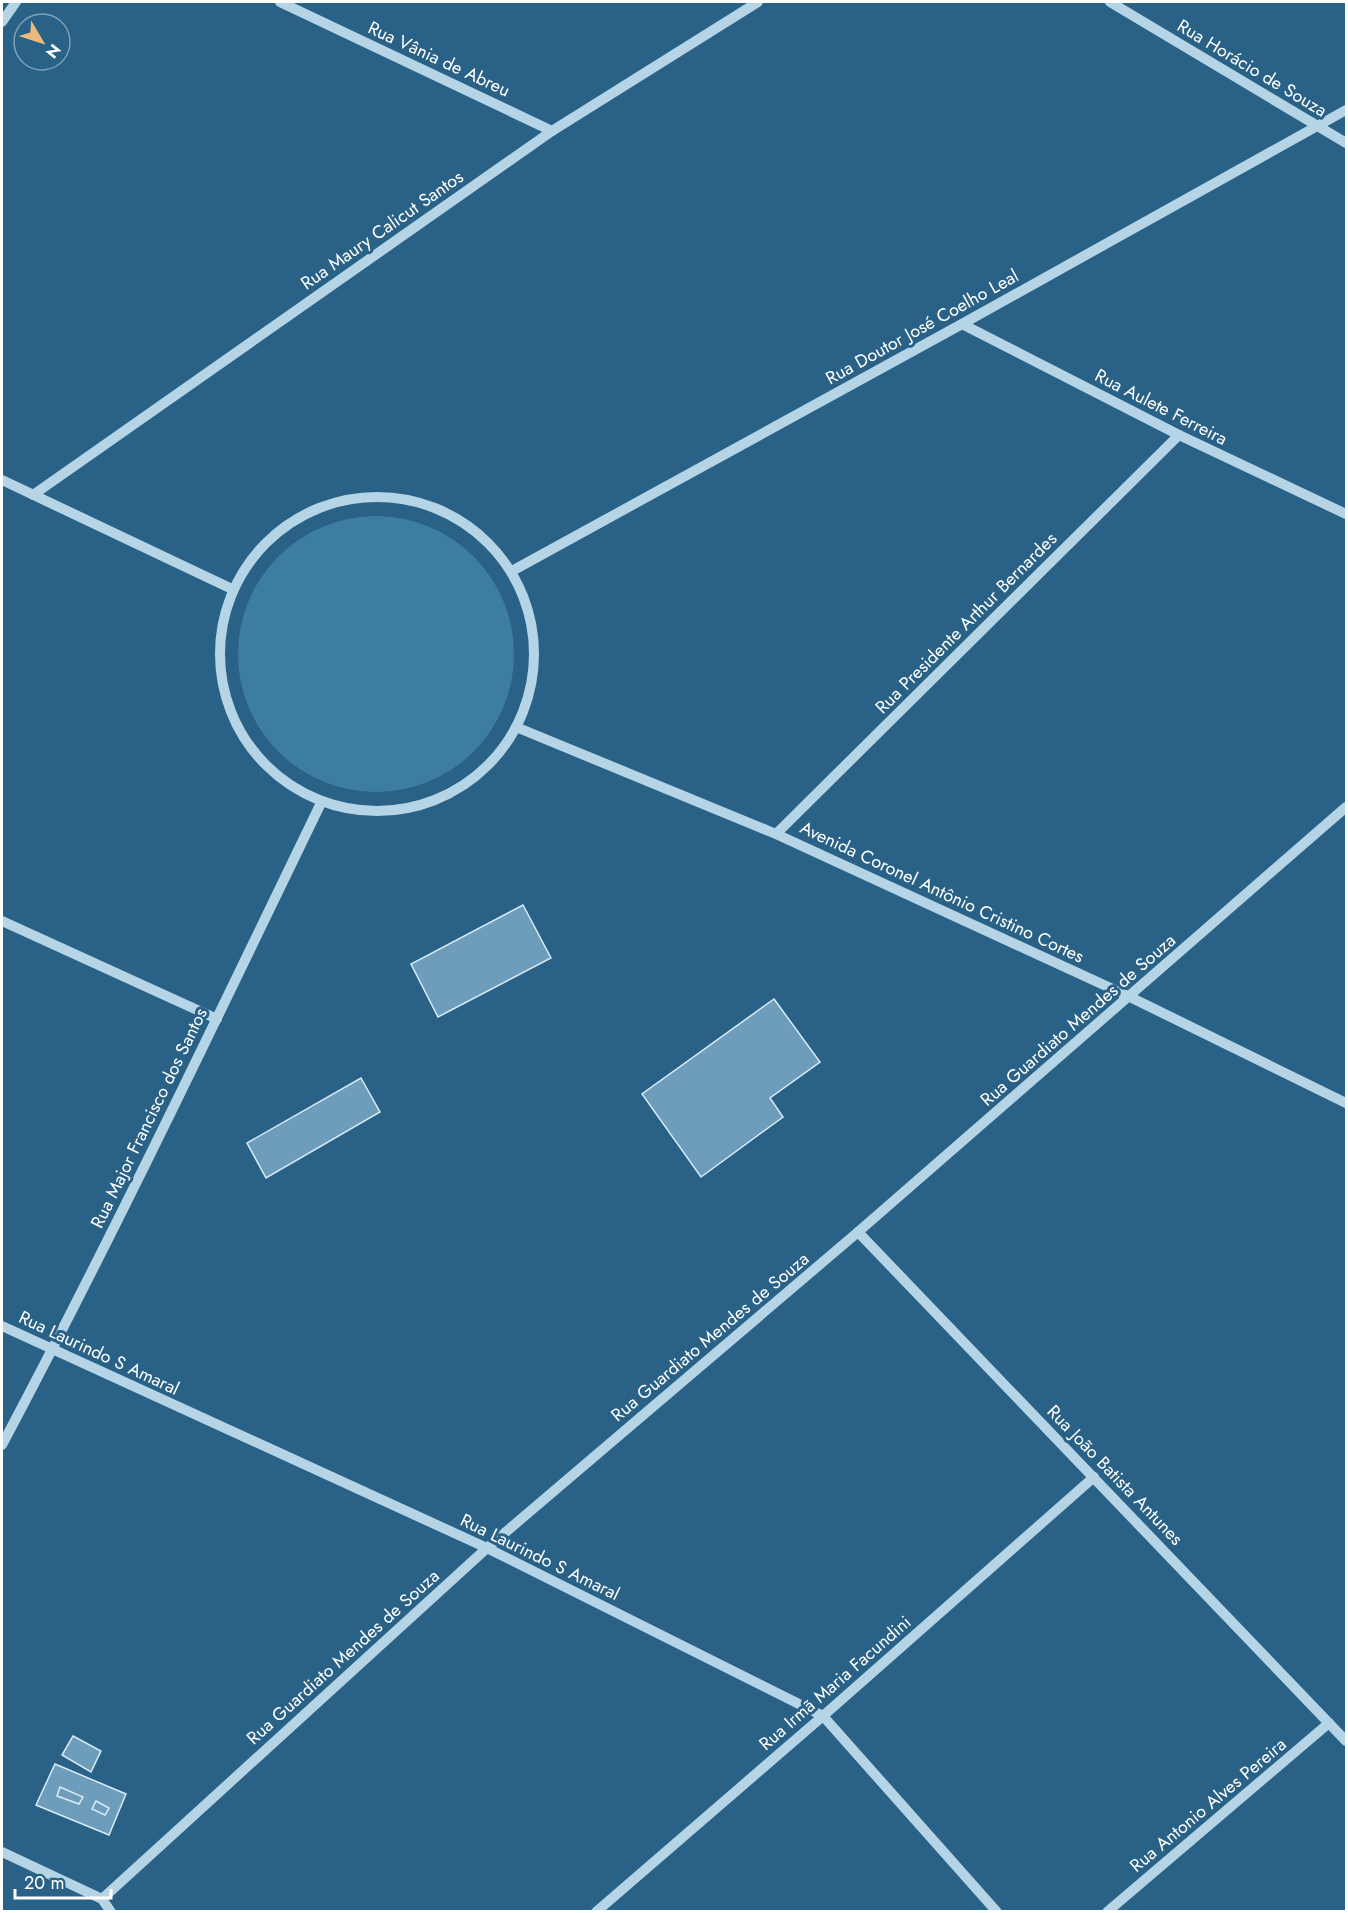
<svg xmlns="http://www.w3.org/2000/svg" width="1348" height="1913" viewBox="0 0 1348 1913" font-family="Jost,sans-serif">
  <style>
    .green { fill: #3e7da2 }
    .building { fill: #6d9dba; stroke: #d8ebf6; stroke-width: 1.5 }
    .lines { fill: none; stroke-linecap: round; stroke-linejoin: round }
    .minor { stroke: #b5d5e7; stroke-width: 10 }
    .labels { text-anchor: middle; stroke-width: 6; stroke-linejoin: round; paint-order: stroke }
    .street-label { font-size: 18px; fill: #fff; stroke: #296286 }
  </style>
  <rect width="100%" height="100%" fill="#296286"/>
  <circle class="green" cx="376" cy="654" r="138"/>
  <g class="building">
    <path d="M523,905l28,53 -113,59 -27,-53z"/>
    <path d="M774,999l46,63 -50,36 13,19 -82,60 -59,-83z"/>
    <path d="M361,1078l19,34 -114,66 -19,-35z"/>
    <path d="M73,1736l28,15 -10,21 -29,-17z"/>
    <path d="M55,1764l71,30 -17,41 -73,-30z"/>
    <path d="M60,1787l23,10 -4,7 -22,-8z"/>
    <path d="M96,1801l13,7 -4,7 -13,-6z"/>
  </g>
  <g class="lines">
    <g class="minor">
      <path d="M280,2l272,129"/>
      <path d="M1110,2l236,141"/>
      <path d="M2,22l14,-20"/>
      <path d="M962,324l217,111 167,79"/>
      <path d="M2,480l230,109"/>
      <path d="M33,495l519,-364 206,-129"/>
      <circle cx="377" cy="654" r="157"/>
      <path d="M512,571l450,-247 384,-214"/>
      <path d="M516,727l260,107 354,163 216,106"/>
      <path d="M776,834l403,-399"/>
      <path d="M2,921l215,98"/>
      <path d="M858,1232l488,509"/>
      <path d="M2,1326l485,222 336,168 174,196"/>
      <path d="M2,1445c112,-211 215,-427 319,-642"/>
      <path d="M2,1852l100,47 9,13"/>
      <path d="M102,1899l385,-351 371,-316 488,-425"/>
      <path d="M596,1912l227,-196 271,-239"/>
      <path d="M1107,1912l222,-189"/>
    </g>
  </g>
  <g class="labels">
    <g class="street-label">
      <text transform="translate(439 59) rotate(25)" y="6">Rua Vânia de Abreu</text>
      <text transform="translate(1252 68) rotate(31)" y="6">Rua Horácio de Souza</text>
      <text transform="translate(382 230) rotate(-35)" y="6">Rua Maury Calicut Santos</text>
      <text transform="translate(922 327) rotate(-29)" y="6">Rua Doutor José Coelho Leal</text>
      <text transform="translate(1161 407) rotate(27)" y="6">Rua Aulete Ferreira</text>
      <text transform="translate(966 623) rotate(-45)" y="6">Rua Presidente Arthur Bernardes</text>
      <text transform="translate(942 892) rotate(25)" y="6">Avenida Coronel Antônio Cristino Cortes</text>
      <text transform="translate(1078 1020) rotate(-41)" y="6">Rua Guardiato Mendes de Souza</text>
      <text transform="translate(149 1118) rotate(-64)" y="6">Rua Major Francisco dos Santos</text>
      <text transform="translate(710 1337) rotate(-40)" y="6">Rua Guardiato Mendes de Souza</text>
      <text transform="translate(99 1353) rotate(25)" y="6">Rua Laurindo S Amaral</text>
      <text transform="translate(1115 1475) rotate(46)" y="6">Rua João Batista Antunes</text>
      <text transform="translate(540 1557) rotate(26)" y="6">Rua Laurindo S Amaral</text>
      <text transform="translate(343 1657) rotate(-42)" y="6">Rua Guardiato Mendes de Souza</text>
      <text transform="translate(835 1683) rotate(-41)" y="6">Rua Irmã Maria Facundini</text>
      <text transform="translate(1208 1805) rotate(-40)" y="6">Rua Antonio Alves Pereira</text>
    </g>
  </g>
  <rect width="1348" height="1913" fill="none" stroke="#ffffff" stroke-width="6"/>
  <g transform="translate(42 42) rotate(129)"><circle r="28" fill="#296286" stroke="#7fa1b6" stroke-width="1.5"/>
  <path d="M0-4.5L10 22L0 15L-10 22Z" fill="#eeb97c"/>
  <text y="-9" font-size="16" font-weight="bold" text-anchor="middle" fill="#ffffff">N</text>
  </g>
  <path d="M15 1889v9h96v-9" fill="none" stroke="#ffffff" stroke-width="3"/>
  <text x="24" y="1889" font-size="18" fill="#ffffff" stroke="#296286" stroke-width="4.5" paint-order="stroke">20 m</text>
</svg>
